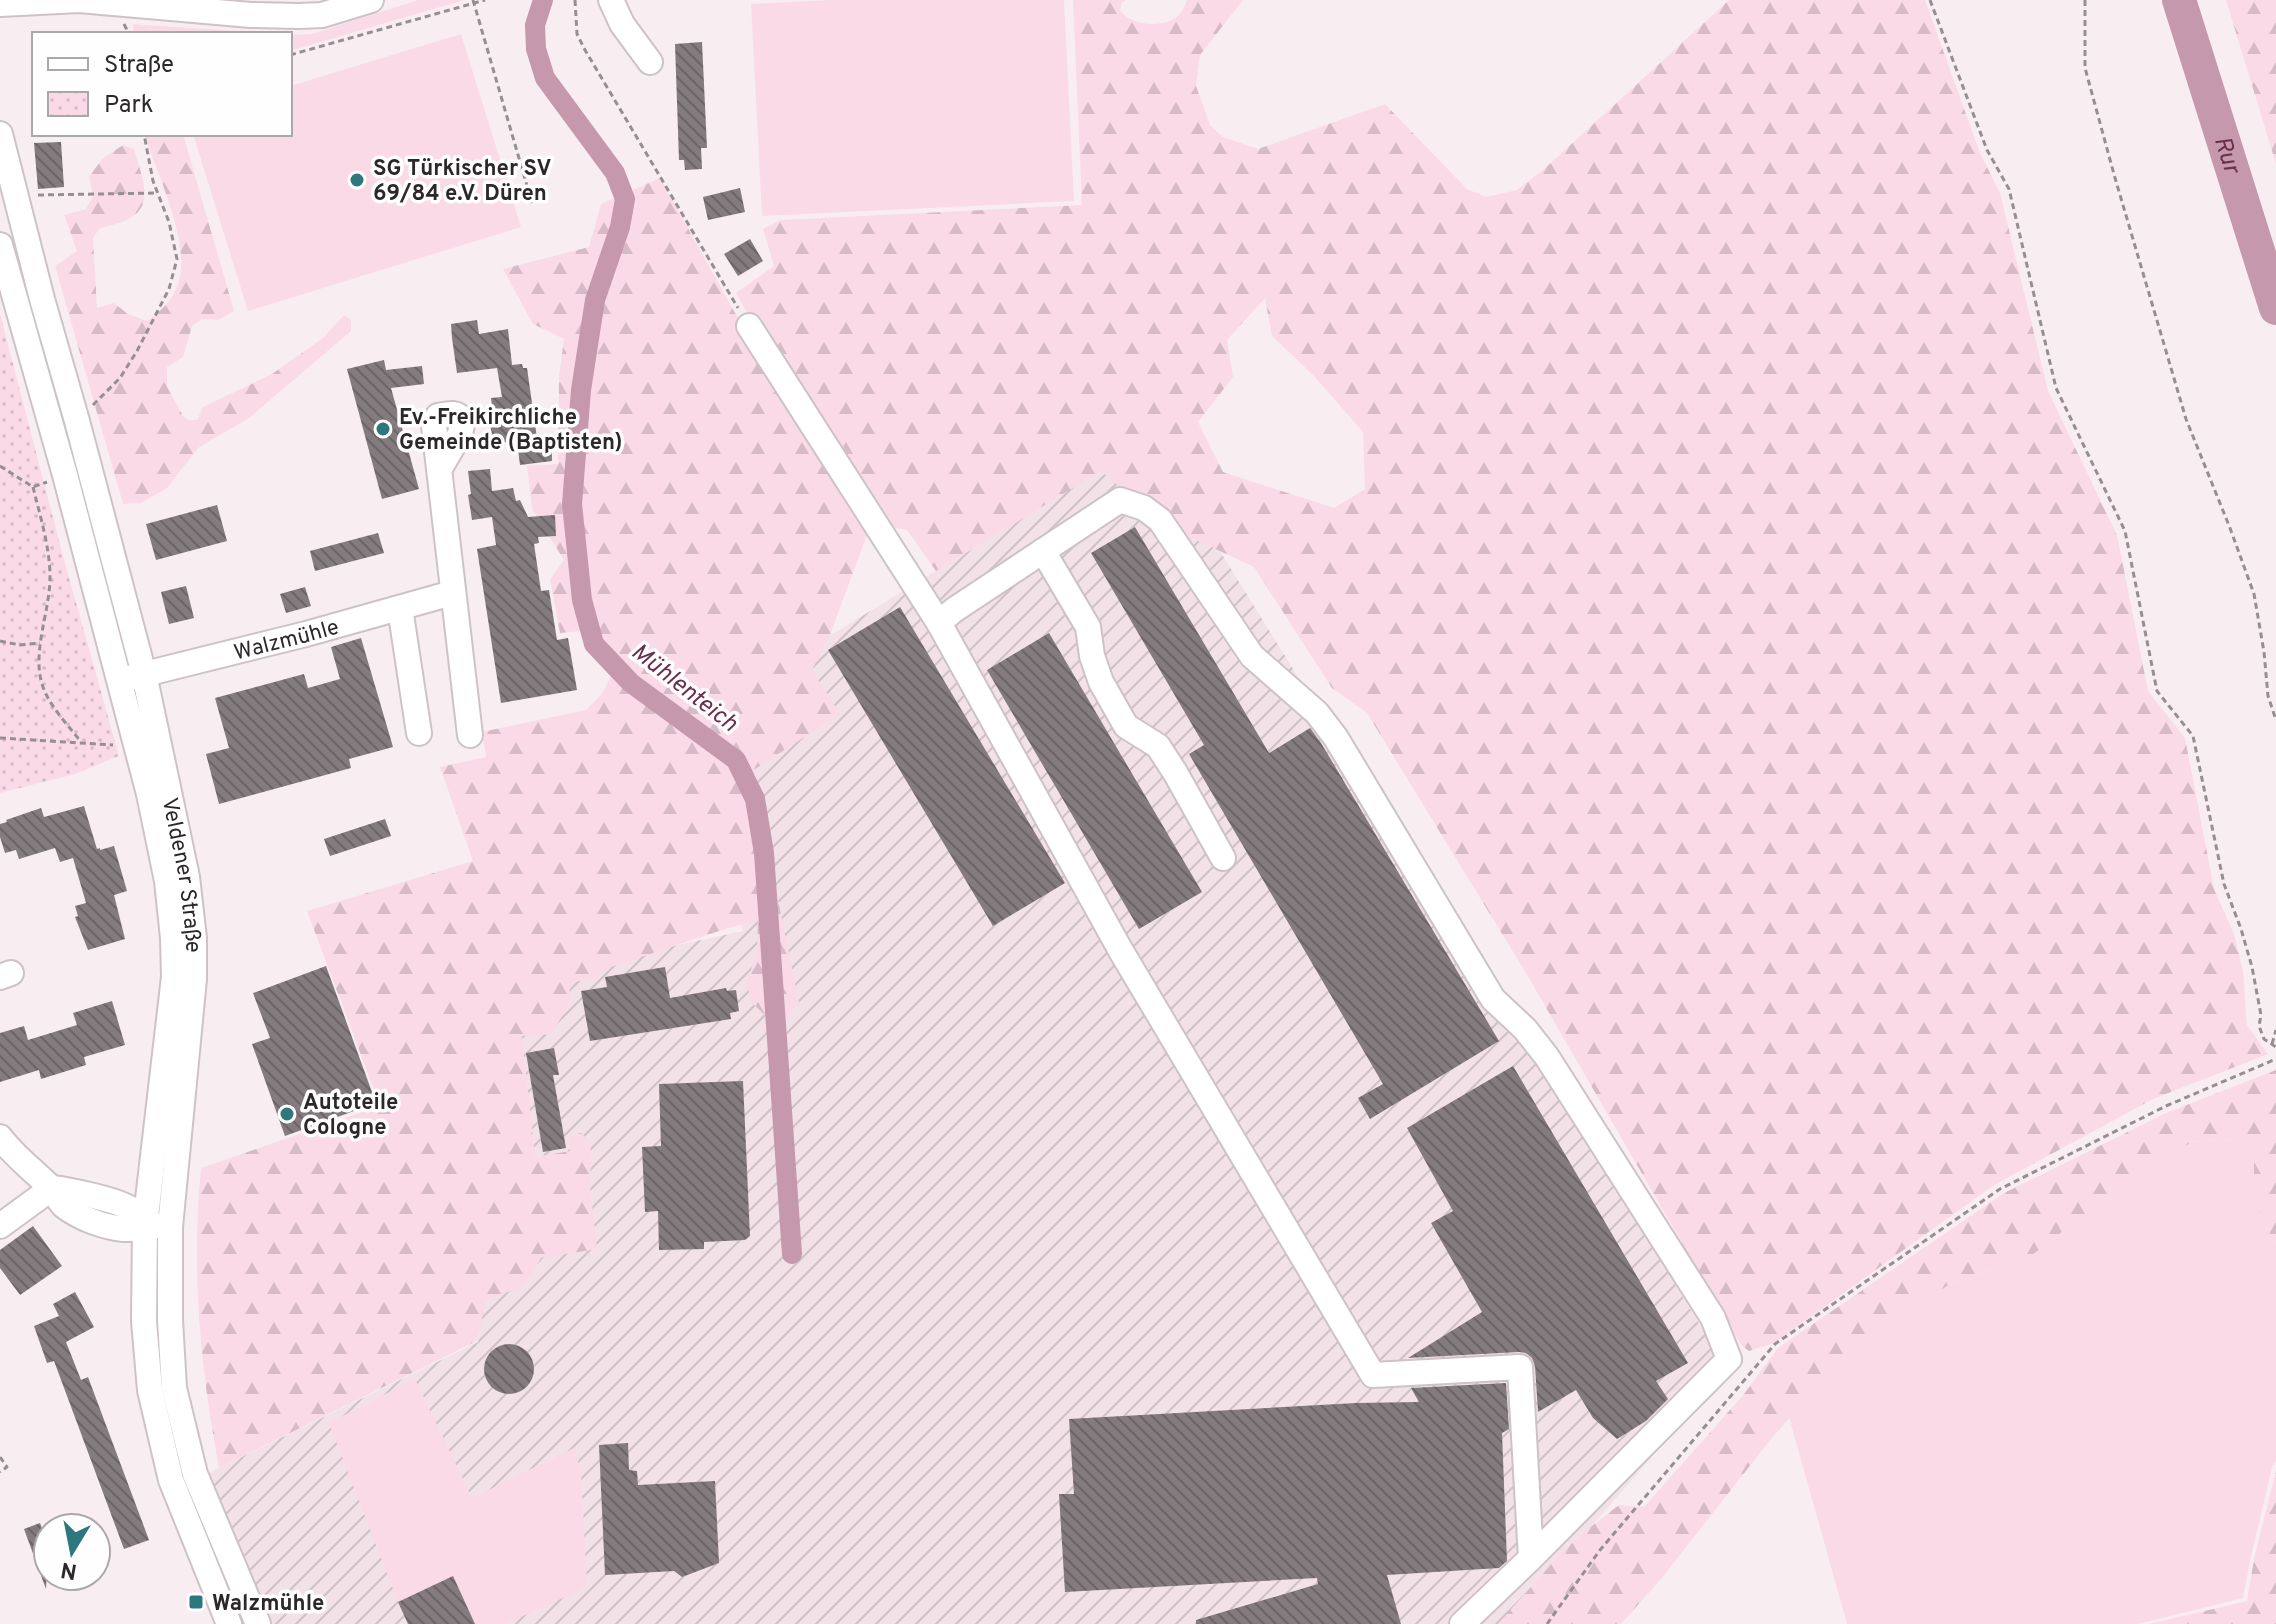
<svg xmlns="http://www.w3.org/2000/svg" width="2276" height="1624" viewBox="0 0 2276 1624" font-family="Overpass,sans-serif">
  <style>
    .industrial { fill: url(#industrial-furrows) }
    .grass { fill: #fadae7 }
    .forest { fill: url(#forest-firs); fill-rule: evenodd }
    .park { fill: url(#park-dots) }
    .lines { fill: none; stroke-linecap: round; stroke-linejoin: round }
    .canal { stroke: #c598ab; stroke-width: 20 }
    .river { stroke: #c598ab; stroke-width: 34 }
    .building { fill: url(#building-back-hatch) }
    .minor-casing { stroke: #cdc3c7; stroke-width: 28 }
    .path { stroke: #968f92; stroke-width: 3; stroke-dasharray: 6 4; stroke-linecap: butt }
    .minor { stroke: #fff; stroke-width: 24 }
    .poi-dot { fill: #2e777c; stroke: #fefefe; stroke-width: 3 }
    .labels { text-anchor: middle; stroke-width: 7; stroke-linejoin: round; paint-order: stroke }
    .poi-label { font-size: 22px; font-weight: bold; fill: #2c2829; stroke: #fefefe; text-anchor: start }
    .street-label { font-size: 22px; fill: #2c2829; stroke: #fefefe }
    .water-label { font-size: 24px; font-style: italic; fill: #6a2f4c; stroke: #fefefe }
  </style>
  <defs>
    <pattern id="industrial-furrows" width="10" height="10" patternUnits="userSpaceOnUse" patternTransform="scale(2)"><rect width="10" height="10" fill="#f3e1e8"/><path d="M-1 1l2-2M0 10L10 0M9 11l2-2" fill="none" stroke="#d0c1c7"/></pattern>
    <pattern id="forest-firs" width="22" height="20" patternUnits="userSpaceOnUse" patternTransform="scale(2)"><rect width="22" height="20" fill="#fadae7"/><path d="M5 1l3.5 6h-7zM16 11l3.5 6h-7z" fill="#d6bbc6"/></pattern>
    <pattern id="park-dots" width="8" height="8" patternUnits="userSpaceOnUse" patternTransform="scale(2)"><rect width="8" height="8" fill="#fadae7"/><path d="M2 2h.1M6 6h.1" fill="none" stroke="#d6bbc6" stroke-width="1.8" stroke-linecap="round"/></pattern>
    <pattern id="building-back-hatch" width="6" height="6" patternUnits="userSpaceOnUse" patternTransform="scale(2)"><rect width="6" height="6" fill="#847b7f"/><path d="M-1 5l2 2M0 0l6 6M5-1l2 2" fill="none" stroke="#6c6568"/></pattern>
  </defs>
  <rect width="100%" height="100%" fill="#f8eef2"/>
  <path class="industrial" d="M1151,440l577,930 -145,166 -61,88h-1256l-57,-151 269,-131 32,-361 233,-50 -81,-193z"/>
  <g class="grass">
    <path d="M418,0h46l-174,51v-16l22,-1z"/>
    <path d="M831,0h233l10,201 -312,15 -11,-212z"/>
    <path d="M133,24l12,1 136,9h-147z"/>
    <path d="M461,34l60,193 -273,84 -55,-177h97v-48z"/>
    <path d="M2233,1139l21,15v45l16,36 6,7v219l-4,6 -21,90 -8,41 -105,26h-291l-58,-207 57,-65 104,-68 82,-29 75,-58 41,-29 44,-26z"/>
    <path d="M415,1379l57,119 102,-50 7,24 6,115 -82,37h-30l-22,-47 -55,25 -69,-179z"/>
  </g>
  <g class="forest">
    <path d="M1073,0h53l-4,2 -2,8c11,17 48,19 61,3 3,-4 4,-9 6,-13h56l-43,55 -4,31 14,39 13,12 35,12 127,-45 82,85 19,8 31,-7 26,-20 186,-170h196l55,153 20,40 48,198 69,144 31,156 37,47 29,151 20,45 9,37 4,54 21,29 -115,45 -159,86 -220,158 -25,8 -8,-6 -215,-372 -159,-260 -35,-25 -78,-121 -90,-42 -63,-54 -165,100 -29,-41 -28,-5 -9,5 -134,-237 38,-27 -11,-37 18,-9 301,-15zM1265,298l7,38 42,40 49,56 2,57 -31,19 -111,-36 -25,-50 35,-45 -6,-37z"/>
    <path d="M2226,0h50v164z"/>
    <path d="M144,134h39l51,177 -16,9 -16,-1 -10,7 -9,31 -16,10v19l16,30 6,4h8l6,-13 69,-33 51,-36 21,-23 7,5v11l-102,87 -51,30 -31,40 -26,15 -18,1 -68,-238 22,-15 -13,-36 22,-6 7,-13 -4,-19 13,-18 21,-14 11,4c14,46 23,68 -34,79l-7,10 4,70 17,-5 14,11 19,7c13,-9 26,-21 31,-37 14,-37 -21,-112 -34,-150z"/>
    <path d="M660,178l84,151 123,206 -37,100 -18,35 28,44 -105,68 14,20 19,19 8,69 23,113 -10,13 -7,4 -17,-5 -14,-13 -4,-19 10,-33 1,-30 -33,9 -114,38 -16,11 -25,5 -1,22 -18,29 -29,2 13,121 35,-6v-15l11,-3 10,10 -1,43 7,63 -56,9 -17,28 -38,14 -9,41 -258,127c-19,-103 -28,-196 -18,-300l179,-62 -73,-195 166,-50 -33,-94 46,-10 -4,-25 104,-22 15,-15 10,-18 -23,-27 -6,-19 -22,2 -10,-54 14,-19 -32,-51 -5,-43 31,-2 1,-88 5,-37 -31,-15 -30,-55 86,-22 12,-43z"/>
    <path d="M2276,1070v172l-6,-7 -16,-36v-45l-21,-15 -41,3 -44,26 -41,29 -75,58 -82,29 -104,68 -79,92 -106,135 -40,45h-123l64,-72 31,-27 26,-20 25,2 100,-113 34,-46 226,-155 162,-80z"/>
    <path d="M2276,1471v153h-127l98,-23 7,-42z"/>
  </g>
  <path class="park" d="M0,314l63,242 56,200 -44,18 -75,19z"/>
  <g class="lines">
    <path class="canal" d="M543,0l-8,25 1,24 9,29 70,95 10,26 -5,28 -25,73 -14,90 -9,114 10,96 12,44 37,39 105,77 19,39 9,54 28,401"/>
    <path class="river" id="s1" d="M2179,0l97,308"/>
  </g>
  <g class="building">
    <path d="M702,42l5,106h-6l1,21 -17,1 -1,-10h-5l-4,-116z"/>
    <path d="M61,142l3,45 -26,2 -4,-46z"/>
    <path d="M740,188l5,24 -37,8 -5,-23z"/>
    <path d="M750,239l13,22 -25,15 -14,-22z"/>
    <path d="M477,320l2,14 29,-5 4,36 10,-1 1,4h4l10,70 14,-1 1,24 -32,4 -3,-24 -25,3 -2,-23h4l-3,-23 11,-1 -5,-29 -40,5 -5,-35 -1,-14z"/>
    <path d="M384,360l2,10 36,-4 2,18 -33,4 28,101 -37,10 -35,-130z"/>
    <path d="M490,469l2,22 21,-3 3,13 4,-1 8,17 27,-2 1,21 -18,1 1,6 -5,1 7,47 8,-1 8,50 11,-2 9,52 -76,13 -24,-154 19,-4 -4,-28 -20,3 -4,-25 3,-1 -3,-23z"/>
    <path d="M217,505l10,36 -71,19 -10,-36z"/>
    <path d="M1135,527l134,226 41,-25 11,15 178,298 -129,78 -12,-21 25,-14 -194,-330 15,-9 -113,-192z"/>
    <path d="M378,533l6,20 -69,18 -5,-20z"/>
    <path d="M186,586l8,32 -25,6 -8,-32z"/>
    <path d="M305,587l6,19 -25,7 -6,-19z"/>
    <path d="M900,607l165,276 -72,43 -165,-276z"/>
    <path d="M1049,633l153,259 -63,37 -152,-259z"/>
    <path d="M361,638l32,109 -44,12 2,9 -132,36 -13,-50 23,-6 -14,-50 89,-24 4,14 32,-9 -9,-32z"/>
    <path d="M84,806l13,43 3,-1v2l14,-4 13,45 -13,4 11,44 -37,11 -13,-33 3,-1 -3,-10 11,-3 -13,-45 -13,4 -5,-14 -36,11 -3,-9 -11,3 -5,-16v-13l7,-2 -1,-2 35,-12 3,9z"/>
    <path d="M385,819l6,17 -61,20 -6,-17z"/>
    <path d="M326,966l50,137 -91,33 -33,-92 18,-6 -17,-45z"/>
    <path d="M665,967l5,31 56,-10 1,3 9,-1 3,21 -9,2 1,6 -141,22 -9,-50 26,-4 -2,-10z"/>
    <path d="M112,1001l13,44 -41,12 2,8 -45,14 -2,-9 -39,12v-49l24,-7 4,14 49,-15 -4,-12z"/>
    <path d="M554,1048l5,27h-6l13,73 -23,4 -17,-99z"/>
    <path d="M1513,1066l175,297 -32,18 12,18 -22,22 -29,18 -24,-21 -17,-28 -38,22 -3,-46 -3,-8 -6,-5 -7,-1 -111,6 74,-46 -51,-89 22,-12 -46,-83z"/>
    <path d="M743,1081l7,155 -5,4 -41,2v7l-45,1 -1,-39 -13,1 -3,-65 19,-1 -2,-62z"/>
    <path d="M33,1226l29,40 -42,29 -20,-27v-18z"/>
    <path d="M75,1292l19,35 -28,15 15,38 7,-3 61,163 -25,9 -70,-188 -7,2 -13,-37 25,-10 -6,-12z"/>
    <circle cx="509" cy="1369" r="25"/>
    <path d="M1506,1383l3,46 -7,4 5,128 -8,7 -112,7 14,49h-205v-4l122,-36 -1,-6 -252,14 -6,-98h15l-5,-75 287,-16 63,-1 -8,-14z"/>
    <path d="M628,1443l1,27 8,1 1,14 77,-4 4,82 -37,14 -8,-6 -69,4 -6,-130z"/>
    <path d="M40,1523l8,22 -2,44 -22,-60z"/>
    <path d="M453,1576l22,48h-67l-10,-22z"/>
  </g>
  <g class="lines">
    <defs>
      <g id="minor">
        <path d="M611,0l11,24 28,38"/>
        <path d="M0,4l79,-4 172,15 48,1 23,-1 49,-15"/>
        <path id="s2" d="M0,134l42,165 35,122 67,253 43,203 7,61v41l-24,248v93l4,68 21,86 63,150"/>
        <path d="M0,245l65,230 84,319 18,87 6,57 1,39 -29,248 -1,96 6,69 21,90 58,144"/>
        <path d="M749,326l190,297"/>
        <path d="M439,470l21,-36 3,-14c-7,-9 -15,-6 -25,-4l-4,10 36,309"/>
        <path d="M1043,551l45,76 4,29 9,26 25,44 32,20 18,28 47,84"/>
        <path d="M400,608l19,125"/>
        <path id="s3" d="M129,678l177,-44 146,-41"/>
        <path d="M0,977l11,-4"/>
        <path d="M0,1137c14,19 32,32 49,49 6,6 9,14 15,20 15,12 40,21 59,23 12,1 23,-4 37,-3"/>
        <path d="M52,1188c17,2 68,12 80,22 5,4 9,10 13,15"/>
        <path d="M0,1226l52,-38"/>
        <path d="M1462,1624l69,-66 -11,-191 -147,8 -252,-424 -182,-328 15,-13 166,-110 24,8 16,12 92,136 65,57 19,25 157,261 32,30 22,28 166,261 16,41 -198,199"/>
      </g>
    </defs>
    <use href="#minor" class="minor-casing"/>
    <g class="path">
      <path d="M473,0l59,203"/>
      <path d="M575,0l2,34 8,16 153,258"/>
      <path d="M1930,0l57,150 22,39 47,199 69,143 32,160 36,45 31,148 17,45 11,38 9,48 -2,11 5,13 12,8"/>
      <path d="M2085,0v68l30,110 71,241 44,109 24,66 10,58 4,44 8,24"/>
      <path d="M124,24l5,10"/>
      <path d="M290,55l195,-55"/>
      <path d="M38,195l120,-2"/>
      <path d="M93,405l27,-27 17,-27 32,-62 8,-30 -8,-37 -16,-41 -9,-47"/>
      <path d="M0,466l33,21 14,-5"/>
      <path d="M33,487c7,29 17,60 17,90 0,37 -21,80 -5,115 8,18 24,34 36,50"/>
      <path d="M0,641l20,4 20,-2"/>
      <path d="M0,738l113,7"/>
      <path d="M2272,1044l4,-14"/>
      <path d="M0,1457l7,10 -7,5"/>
      <path d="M1547,1624l53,-74 175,-206 225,-155 166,-83 110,-47"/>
    </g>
    <use href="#minor" class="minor"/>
  </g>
  <g class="poi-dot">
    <circle cx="357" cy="180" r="8"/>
    <circle cx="383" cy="429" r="8"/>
    <circle cx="287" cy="1114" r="8"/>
    <rect x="188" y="1594" width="16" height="16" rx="4"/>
  </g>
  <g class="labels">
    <g class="poi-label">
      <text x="373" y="175">SG Türkischer SV<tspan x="373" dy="25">69/84 e.V. Düren</tspan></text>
      <text x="399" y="424">Ev.-Freikirchliche<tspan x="399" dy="25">Gemeinde (Baptisten)</tspan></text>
      <text x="303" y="1109">Autoteile<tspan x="303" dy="25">Cologne</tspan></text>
      <text x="212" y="1610">Walzmühle</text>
    </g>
    <g class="street-label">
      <text dy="8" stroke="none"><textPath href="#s3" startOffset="162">Walzmühle</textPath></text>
      <text dy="8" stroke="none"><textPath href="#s2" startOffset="764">Veldener Straße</textPath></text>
    </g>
    <g class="water-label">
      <text dy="8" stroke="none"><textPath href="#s1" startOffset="162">Rur</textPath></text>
      <text transform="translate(685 687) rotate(38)" y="8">Mühlenteich</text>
    </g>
  </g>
  <rect x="32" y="32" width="260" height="104" fill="#fefefe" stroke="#aaa8a9" stroke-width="2"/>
  <rect x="48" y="58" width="40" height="12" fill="#ffffff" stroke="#aaa8a9" stroke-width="2"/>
  <text x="104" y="72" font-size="24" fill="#2c2829">Straße</text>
  <rect x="48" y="92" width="40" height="24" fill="url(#park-dots)" stroke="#aaa8a9" stroke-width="2"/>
  <text x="104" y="112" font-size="24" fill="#2c2829">Park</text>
  <g transform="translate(72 1552) rotate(190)"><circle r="38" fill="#fefefe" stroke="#aaa8a9" stroke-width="2"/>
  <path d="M0-6L14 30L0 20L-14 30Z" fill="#2e777c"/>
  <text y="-12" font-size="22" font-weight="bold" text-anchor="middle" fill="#2c2829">N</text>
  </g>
</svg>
